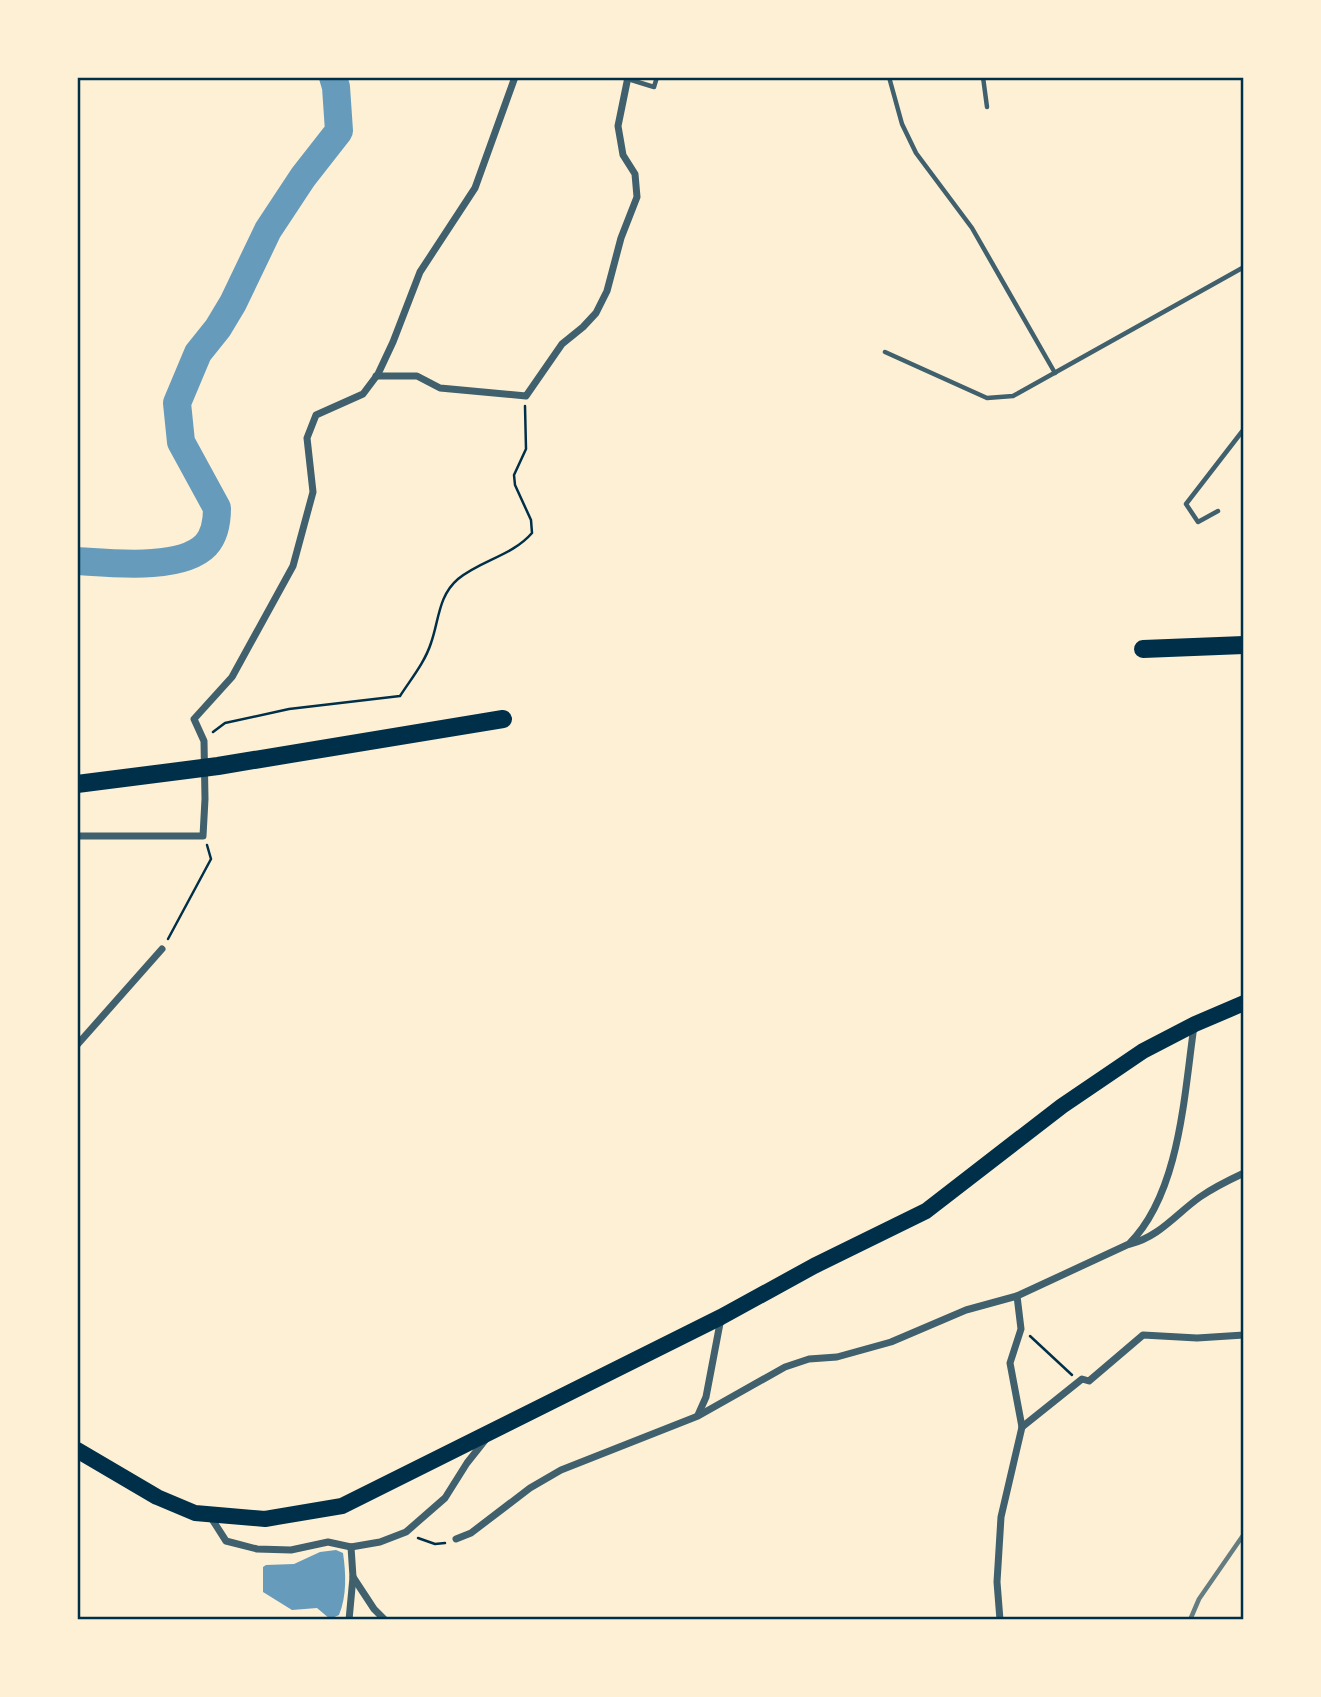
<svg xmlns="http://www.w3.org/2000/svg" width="1321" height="1697" viewBox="0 0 1321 1697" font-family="'Archivo Narrow',sans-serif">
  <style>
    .water { fill: #669bbc }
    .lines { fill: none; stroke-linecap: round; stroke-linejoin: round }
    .river { stroke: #669bbc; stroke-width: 28 }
    .path { stroke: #003049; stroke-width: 2.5 }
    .service { stroke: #3f606c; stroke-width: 4.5 }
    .minor { stroke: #3f606c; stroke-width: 7 }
    .trunk { stroke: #003049; stroke-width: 16 }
    .motorway { stroke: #003049; stroke-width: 18 }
    .rail { stroke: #657d81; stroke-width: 4.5 }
    .neatline { fill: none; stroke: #003049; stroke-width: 2.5 }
  </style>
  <rect width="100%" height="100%" fill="#fdf0d5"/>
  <path class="water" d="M336,1550l7,3c3,20 4,43 -4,62l-9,4 -13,-11 -25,2 -29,-18v-25l3,-2 28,-1 26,-12z"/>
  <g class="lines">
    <path class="river" d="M77,561c34,2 104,10 129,-16 9,-10 11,-25 11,-37l-36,-66 -4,-39 21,-50 20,-25 15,-25 35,-73 35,-53 36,-46 -3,-44 -3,-10"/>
    <g class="path">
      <path d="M213,732l12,-9 64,-14 111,-13c11,-17 25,-34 31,-53 8,-22 7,-47 27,-64 23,-19 54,-23 74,-46l-1,-13 -16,-35 -1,-10 12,-26 -1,-43"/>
      <path d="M168,939l43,-80 -4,-14"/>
      <path d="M1030,1336l42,39"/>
      <path d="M418,1538l17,6 10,-1"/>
    </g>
    <g class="service">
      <path d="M889,77l13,47 14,29 56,75 83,145"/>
      <path d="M983,77l4,30"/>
      <path d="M628,79l26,8 3,-10"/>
      <path d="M885,352l102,46 26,-2 231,-129"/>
      <path d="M1218,511l-20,11 -12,-18 58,-75"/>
    </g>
    <g class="minor">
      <path d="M376,376h41l23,12 86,8 36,-52 21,-17 13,-14 11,-22 14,-53 16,-41 -2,-23 -12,-19 -5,-29 10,-49"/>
      <path d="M77,836h126l2,-37 -1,-58 -10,-22 38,-42 61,-111 20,-74 -6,-54 9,-23 47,-21 15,-20 15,-32 27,-70 55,-84 40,-111"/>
      <path d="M77,1045l85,-96"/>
      <path d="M1130,1244c29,-7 46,-30 70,-47 13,-9 29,-17 44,-24"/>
      <path d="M698,1415l8,-18 15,-79"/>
      <path d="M1022,1427l60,-48 7,2 54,-46 54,3 47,-3"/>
      <path d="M210,1516l16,25 31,8 34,1 37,-8 23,5"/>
      <path d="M456,1539l15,-6 59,-45 31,-18 137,-54 87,-49 24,-8 28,-2 54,-15 75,-32 51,-14"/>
      <path d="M349,1620l4,-43"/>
      <path d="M385,1620l-11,-11 -21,-32 -2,-30 29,-5 26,-10 39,-34 22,-35 19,-24"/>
      <path d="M1000,1620l-3,-38 4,-65 21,-90 -12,-64 11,-34 -4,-33 112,-52c51,-51 55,-149 65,-218"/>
    </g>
    <path class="trunk" d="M77,1450l80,47 38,16 70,6 77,-13 379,-189 93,-51 112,-55 136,-105 81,-55 52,-27 49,-21"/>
    <g class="motorway">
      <path d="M1143,649l101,-4"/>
      <path d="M77,784l141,-18 285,-47"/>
    </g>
    <path class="rail" d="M1190,1620l9,-21 45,-65"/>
  </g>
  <rect width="1321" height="1697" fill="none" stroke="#fdf0d5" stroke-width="158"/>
  <rect x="79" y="79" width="1163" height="1539" class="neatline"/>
</svg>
